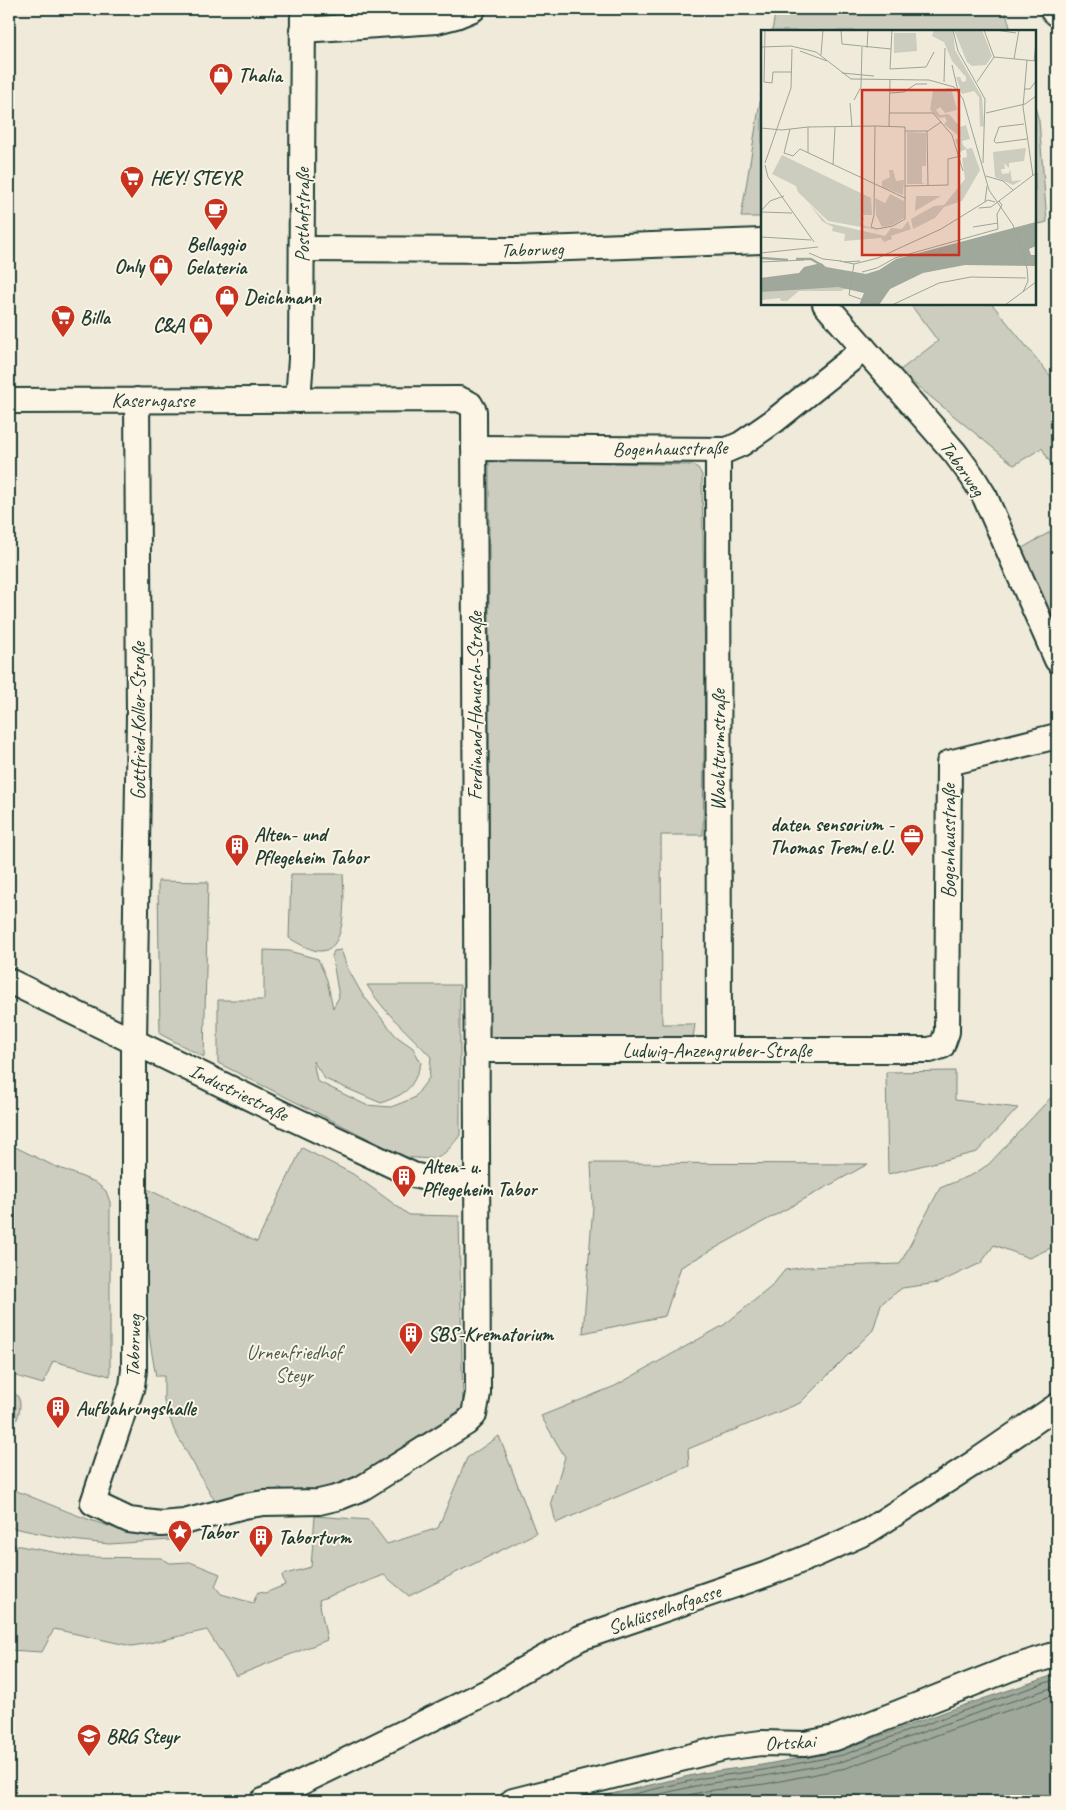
<svg xmlns="http://www.w3.org/2000/svg" width="1066" height="1810" viewBox="0 0 1066 1810" font-family="Caveat,sans-serif">
  <style>
    .green { fill: #cccdbf; stroke: #76857a }
    .water { fill: #9fa89a; stroke: #6c7d71 }
    .lines { fill: none; stroke-linecap: round; stroke-linejoin: round }
    .shore { stroke: #52685d; stroke-width: 1 }
    .minor-casing { stroke: #1f3d34; stroke-width: 28 }
    .major-casing { stroke: #1f3d34; stroke-width: 31 }
    .minor { stroke: #fcf5e5; stroke-width: 24 }
    .major { stroke: #fcf5e5; stroke-width: 28 }
    .labels { text-anchor: middle; stroke-width: 4; stroke-linejoin: round; paint-order: stroke }
    .poi-label { font-size: 20px; font-weight: bold; fill: #1f3d34; stroke: #fcf5e5; text-anchor: start }
    .street-label { font-size: 20px; fill: #1f3d34; stroke: #fcf5e5 }
    .park-label { font-size: 20px; fill: #425a50; stroke: #fcf5e5 }
    .inset-river { fill: none; stroke: #9fa89a; stroke-width: 2.5 }
    .inset-road { fill: none; stroke: #9ca598; stroke-width: 1 }
    .view { fill: #c8321e; fill-opacity: 0.15; stroke: #c8321e; stroke-width: 2.5 }
    .inset-edge { fill: none; stroke: #1f3d34; stroke-width: 2.5 }
  </style>
  <rect width="100%" height="100%" fill="#efeada"/>
  <filter id="ink" filterUnits="userSpaceOnUse"><feTurbulence type="fractalNoise" baseFrequency=".02" numOctaves="2"/><feDisplacementMap in="SourceGraphic" scale="10" xChannelSelector="R" yChannelSelector="G"/><feConvolveMatrix kernelMatrix="1 2 1 2 8 2 1 2 1" color-interpolation-filters="sRGB"/></filter>
  <g filter="url(#ink)">
    <g class="green">
      <path d="M776,9h229l6,22h-239z"/>
      <path d="M762,90v127h-21z"/>
      <path d="M1035,107l4,14 8,101 -12,3z"/>
      <path d="M910,304h82l65,80v91l-15,-27 -28,17 -115,-94 39,-30z"/>
      <path d="M489,460l204,5 5,3 4,7 3,202 -2,158h-42l1,189h33l-2,14 -204,-1z"/>
      <path d="M1057,528v107l-38,-85z"/>
      <path d="M291,874h52c1,19 5,75 -21,77 -10,1 -24,-8 -33,-13z"/>
      <path d="M158,881l50,1 -4,175 -44,-23z"/>
      <path d="M264,950l25,1 29,8 9,21 6,28 6,-11 -7,-41 2,-5 7,-1 7,19 14,25 34,42 17,12 8,15c-9,27 -14,30 -40,40l-56,-24 -12,-18 4,20 49,24 25,2 23,-9 15,-20 2,-21c-22,-24 -47,-44 -64,-72h93v150c-19,26 -23,25 -55,22l-187,-94v-63h46z"/>
      <path d="M955,1071v29l63,8 -41,44 -89,22 -2,-102z"/>
      <path d="M1057,1091v154l-28,13 -35,-13 -13,18 -43,20 -36,5 -21,16 -8,26 -73,73 -112,46 1,17 -133,57 -5,-21 14,-45 -24,-41 74,-30 109,-61 47,-38 14,-17 21,-3 94,-3 40,-76 34,-14 15,-10z"/>
      <path d="M9,1144l43,21 43,17 11,9 4,11v174l-57,-15 -10,23 -34,-10z"/>
      <path d="M302,1148l51,26 56,41 50,1 4,192 -94,60 -24,14 -30,8 -90,11h-10l-41,-71 -10,-29v-25h-8c-13,-63 -13,-126 -13,-189l114,55z"/>
      <path d="M591,1163l277,1 -187,103 -16,49 -82,17 10,-127z"/>
      <path d="M9,1390c22,8 5,34 0,49z"/>
      <path d="M499,1436l37,97 -127,63 -25,-21 -65,25 8,40 -91,36 -29,-46 -62,14 -14,2 -77,-17 -12,23 -33,-2v-106l71,13 81,1 9,5 20,-1 30,12 -5,12 6,8 32,9 5,-11 7,1 20,-8 -3,-10 29,-8 4,-51 54,4 18,24 51,-16 29,-70z"/>
      <path d="M9,1488c50,19 107,48 161,49v3l-61,4 -38,-4 -62,-13z"/>
    </g>
    <path class="water" d="M1057,1674v127h-476l121,-28 60,-8 80,-15 108,-40z"/>
    <g class="lines">
      <g class="shore">
        <path d="M603,1801l100,-23 60,-8 80,-15 108,-40 106,-36"/>
        <path d="M630,1801l74,-17 60,-8 80,-15 109,-40 104,-35"/>
        <path d="M663,1801l43,-10 59,-7 81,-16 110,-40 101,-34"/>
      </g>
      <defs>
        <g id="minor">
          <path d="M302,30l135,-9 19,-5 17,-7"/>
          <path d="M302,249l213,1 247,-9"/>
          <path d="M825,304l130,149 17,23 13,21 72,163"/>
          <path d="M298,400l3,-41 2,-350"/>
          <path d="M9,401l450,-2 11,5 4,7 4,982 -4,22 -8,8 -104,65 -22,9 -21,5 -55,1 -20,3 -60,16 -23,2 -32,-4 -36,-17 39,-117 2,-16v-329l5,-325 -2,-316"/>
          <path d="M474,448l253,2 14,-6 33,-23 90,-72"/>
          <path d="M718,451l1,599"/>
          <path d="M9,981l276,134 128,60c22,6 41,8 63,8"/>
          <path d="M476,1050h454l12,-4 5,-14 2,-269 108,-27"/>
          <path d="M263,1801l230,-112 26,-17 61,-34 187,-64 52,-21 49,-22 106,-68 83,-57"/>
          <path d="M513,1801l211,-53 37,-5 44,1 30,-6 174,-69 48,-15"/>
        </g>
        <path id="major" d="M1054,9l3,3"/>
      </defs>
      <use href="#minor" class="minor-casing"/>
      <use href="#major" class="major-casing"/>
      <use href="#minor" class="minor"/>
      <use href="#major" class="major"/>
    </g>
  </g>
  <defs>
    <symbol id="shop-pin" viewBox="-11 -11 22 30"><path d="M0 17L-7.5 6A9.5 9.5 0 1 1 7.5 6Z" fill="#c8321e" stroke="#fcf5e5"/><path d="M-5-2.5h2.3a2.7 3.5 0 0 1 5.4 0H5L5.5 6h-11ZM-1.5-2.5h3a1.5 2.3 0 0 0-3 0Z" fill="#fff"/></symbol>
    <symbol id="supermarket-pin" viewBox="-11 -11 22 30"><path d="M0 17L-7.5 6A9.5 9.5 0 1 1 7.5 6Z" fill="#c8321e" stroke="#fcf5e5"/><path d="M-6-5.5h2.5l.6 2H6L4.5 2H-2.5L-4.4-4H-6ZM-1.5 3.2a1.3 1.3 0 1 0 .1 0ZM3 3.2a1.3 1.3 0 1 0 .1 0Z" fill="#fff"/></symbol>
    <symbol id="cafe-pin" viewBox="-11 -11 22 30"><path d="M0 17L-7.5 6A9.5 9.5 0 1 1 7.5 6Z" fill="#c8321e" stroke="#fcf5e5"/><path d="M-5.5-4.5H6V0H3Q3 3.5 0 3.5H-2.5Q-5.5 3.5-5.5 0ZM3-3.2v2h1.7v-2ZM-6 4.5H4V6H-6Z" fill="#fff"/></symbol>
    <symbol id="office-pin" viewBox="-11 -11 22 30"><path d="M0 17L-7.5 6A9.5 9.5 0 1 1 7.5 6Z" fill="#c8321e" stroke="#fcf5e5"/><path d="M-6-3h4V-5.5h4V-3h4V5H-6ZM-1-4.5V-3h2v-1.5ZM-6 0V1H6V0Z" fill="#fff"/></symbol>
    <symbol id="building-pin" viewBox="-11 -11 22 30"><path d="M0 17L-7.5 6A9.5 9.5 0 1 1 7.5 6Z" fill="#c8321e" stroke="#fcf5e5"/><path d="M-4-6H4V6H1V3H-1V6H-4ZM-2.5-4.3h1.7v1.8h-1.7ZM.8-4.3h1.7v1.8H.8ZM-2.5-1h1.7V.8h-1.7ZM.8-1h1.7V.8H.8Z" fill="#fff"/></symbol>
    <symbol id="sight-pin" viewBox="-11 -11 22 30"><path d="M0 17L-7.5 6A9.5 9.5 0 1 1 7.5 6Z" fill="#c8321e" stroke="#fcf5e5"/><path d="M0-6L1.8-2.2L6-1.7L2.9 1.2L3.7 5.4L0 3.3L-3.7 5.4L-2.9 1.2L-6-1.7L-1.8-2.2Z" fill="#fff"/></symbol>
    <symbol id="school-pin" viewBox="-11 -11 22 30"><path d="M0 17L-7.5 6A9.5 9.5 0 1 1 7.5 6Z" fill="#c8321e" stroke="#fcf5e5"/><path d="M0-5L7-2L0 1L-7-2ZM-4 1L0 2.5L4 1V4Q0 6-4 4Z" fill="#fff"/></symbol>
  </defs>
  <g fill-rule="evenodd">
    <use href="#shop-pin" x="207" y="61" width="28" height="38"/>
    <use href="#supermarket-pin" x="118" y="164" width="28" height="38"/>
    <use href="#cafe-pin" x="202" y="196" width="28" height="38"/>
    <use href="#shop-pin" x="147" y="252" width="28" height="38"/>
    <use href="#shop-pin" x="213" y="283" width="28" height="38"/>
    <use href="#supermarket-pin" x="49" y="303" width="28" height="38"/>
    <use href="#shop-pin" x="187" y="311" width="28" height="38"/>
    <use href="#office-pin" x="898" y="822" width="28" height="38"/>
    <use href="#building-pin" x="223" y="832" width="28" height="38"/>
    <use href="#building-pin" x="390" y="1163" width="28" height="38"/>
    <use href="#building-pin" x="397" y="1320" width="28" height="38"/>
    <use href="#building-pin" x="44" y="1394" width="28" height="38"/>
    <use href="#sight-pin" x="166" y="1518" width="28" height="38"/>
    <use href="#building-pin" x="247" y="1523" width="28" height="38"/>
    <use href="#school-pin" x="75" y="1722" width="28" height="38"/>
  </g>
  <g class="labels">
    <g class="poi-label">
      <text x="238" y="82">Thalia</text>
      <text x="150" y="185">HEY! STEYR</text>
      <text x="216" y="251" text-anchor="middle">Bellaggio<tspan x="216" dy="23">Gelateria</tspan></text>
      <text x="144" y="273" text-anchor="end">Only</text>
      <text x="244" y="304">Deichmann</text>
      <text x="80" y="324">Billa</text>
      <text x="184" y="332" text-anchor="end">C&amp;A</text>
      <text x="894" y="831" text-anchor="end">daten sensorium -<tspan x="894" dy="23">Thomas Treml e.U.</tspan></text>
      <text x="254" y="841">Alten- und<tspan x="254" dy="23">Pflegeheim Tabor</tspan></text>
      <text x="422" y="1173">Alten- u.<tspan x="422" dy="23">Pflegeheim Tabor</tspan></text>
      <text x="428" y="1341">SBS-Krematorium</text>
      <text x="76" y="1415">Aufbahrungshalle</text>
      <text x="198" y="1539">Tabor</text>
      <text x="278" y="1544">Taborturm</text>
      <text x="106" y="1743">BRG Steyr</text>
    </g>
    <g class="street-label">
      <text transform="translate(302 215) rotate(-90)" y="7">Posthofstraße</text>
      <text transform="translate(532 249) rotate(-2)" y="7">Taborweg</text>
      <text x="153" y="407">Kaserngasse</text>
      <text transform="translate(670 448) rotate(-1)" y="7">Bogenhausstraße</text>
      <text transform="translate(963 468) rotate(55)" y="7">Taborweg</text>
      <text transform="translate(475 706) rotate(-90)" y="7">Ferdinand-Hanusch-Straße</text>
      <text transform="translate(138 721) rotate(-90)" y="7">Gottfried-Koller-Straße</text>
      <text transform="translate(718 750) rotate(-90)" y="7">Wachtturmstraße</text>
      <text transform="translate(948 841) rotate(-90)" y="7">Bogenhausstraße</text>
      <text x="717" y="1057">Ludwig-Anzengruber-Straße</text>
      <text transform="translate(239 1092) rotate(26)" y="7">Industriestraße</text>
      <text transform="translate(133 1346) rotate(-88)" y="7">Taborweg</text>
      <text transform="translate(664 1609) rotate(-19)" y="7">Schlüsselhofgasse</text>
      <text transform="translate(790 1742) rotate(-3)" y="7">Ortskai</text>
    </g>
    <g class="park-label">
      <text x="294" y="1359">Urnenfriedhof<tspan x="294" dy="23">Steyr</tspan></text>
    </g>
  </g>
  <g transform="translate(761 30)">
    <rect width="275" height="275" fill="#efeada"/>
    <path d="M173,0h19l2,20 27,47 2,29 -4,1 -1,-30 -5,-6 -12,3 -6,-17h4l2,5 4,-1v-4l-14,-16 -8,-19 -12,-6zM193,0h28l10,26 -6,9 -14,1 -5,-4zM133,3h22l1,18 -23,2zM190,58l6,22 -12,3 -5,-6 -4,3 4,5 9,-1 11,13 6,-2 4,14 -8,2 1,4 4,4 5,-1 8,22 -18,31 -18,6 -9,11 -22,11 -2,-10 23,-13 10,-1 21,-26 -3,-21 5,-1 -1,-8 -6,3 -5,-12 5,-3 -16,-13 3,-3 -2,-4 -6,1 -9,-8 3,-20zM146,102l19,1v33h-4v17l3,1h-18zM265,118l-2,13 -15,2v5l-5,-5 1,6h-4l1,5 7,-1 1,-4 2,12 10,-1 -9,5 -18,-8 -2,-25zM21,125l89,43 1,17h-11l3,3 -2,7 16,5 -50,-9 -30,-29 -2,-6 -24,-12zM128,140h4l3,11 8,-1 -1,15 -21,-8v-6l8,-4zM129,164l14,7v17l-11,7 -11,2 -6,-12 -1,-17 10,5zM155,166h25l-26,15zM48,174l18,19 10,2 48,11 6,-8 11,1 6,-8 3,8 -20,7 1,3 -8,3 -3,-4 -37,3 1,-7 -13,-3 1,-4 -10,-5zM41,257h36l9,1 -6,3h-42l-12,10h-6l-1,-3 -19,2v-8z" fill="#cccdbf"/>
    <path d="M275,192v24l-7,3 2,6h5v11l-71,-1 -42,8 -33,16 -11,16h-20l5,-12 -26,-6 -77,5v-14l38,-5 5,-6 17,-4 5,4 40,7 13,-4 17,-11z" fill="#9fa89a"/>
    <path class="inset-river" d="M0,228l27,2M35,229h15l12,7"/>
    <path class="inset-road" d="M4,0l-1,52 8,1 1,-11h19M80,0l1,14 49,5M131,0l-2,39 36,-2 8,-15M192,0l5,21 27,48 -2,64M223,0l10,27M235,0l20,3M0,17l30,-1 25,6 35,27 78,1 25,7 9,12 26,91 24,35 14,43 1,13 -5,11M106,18l1,-18M39,21l27,10M60,25l2,-25M233,27l42,4M253,29l5,-29M266,30l-4,47 10,69M273,31l2,-18M191,35l6,26M81,43l32,3M183,52l1,-34M216,52l17,-25M263,59h6l6,-8M129,63l14,-1 12,-8h11M93,70l7,-13 1,-40M89,73l2,24M129,83h43l19,22 11,36M225,83l39,-9 11,-8M263,94l-25,3 -5,14 2,2 31,-4M47,97v26M128,97l1,-47M0,98l21,2 26,-3 67,-1 30,1v92l-12,7 -16,3 -6,-2 3,-12 1,-89M29,99l-6,24 9,3 7,-7 105,49M144,101h23l13,-9M166,101l1,54M4,133l26,-75 1,-39M4,135l3,12 46,65M72,135l2,-38M225,146l17,5 10,9M144,156l43,-1v-26l13,-3M224,172l2,-16M218,178l12,-1 45,-34M0,181l9,-10 14,-5M0,182l31,1M212,197l25,-4M0,207l50,3M0,223l57,-6M48,223l14,6 18,2M79,231l14,3 24,-6 63,-29 47,-29 7,2M0,232l43,-2M83,232l16,-1M93,234l-5,31 29,10M101,242l15,-4 18,-10 103,-29 -1,-15 5,-9 -3,-4M0,275h24M131,275l47,-22 32,-6 55,1M244,275l31,-23"/>
    <path class="view" d="M101,60h97v165h-97z"/>
    <rect width="275" height="275" class="inset-edge"/>
  </g>
  <rect width="1066" height="1810" fill="none" stroke="#fcf5e5" stroke-width="30"/>
  <rect x="15" y="15" width="1036" height="1780" fill="none" stroke="#1f3d34" stroke-width="2" filter="url(#ink)"/>
</svg>
